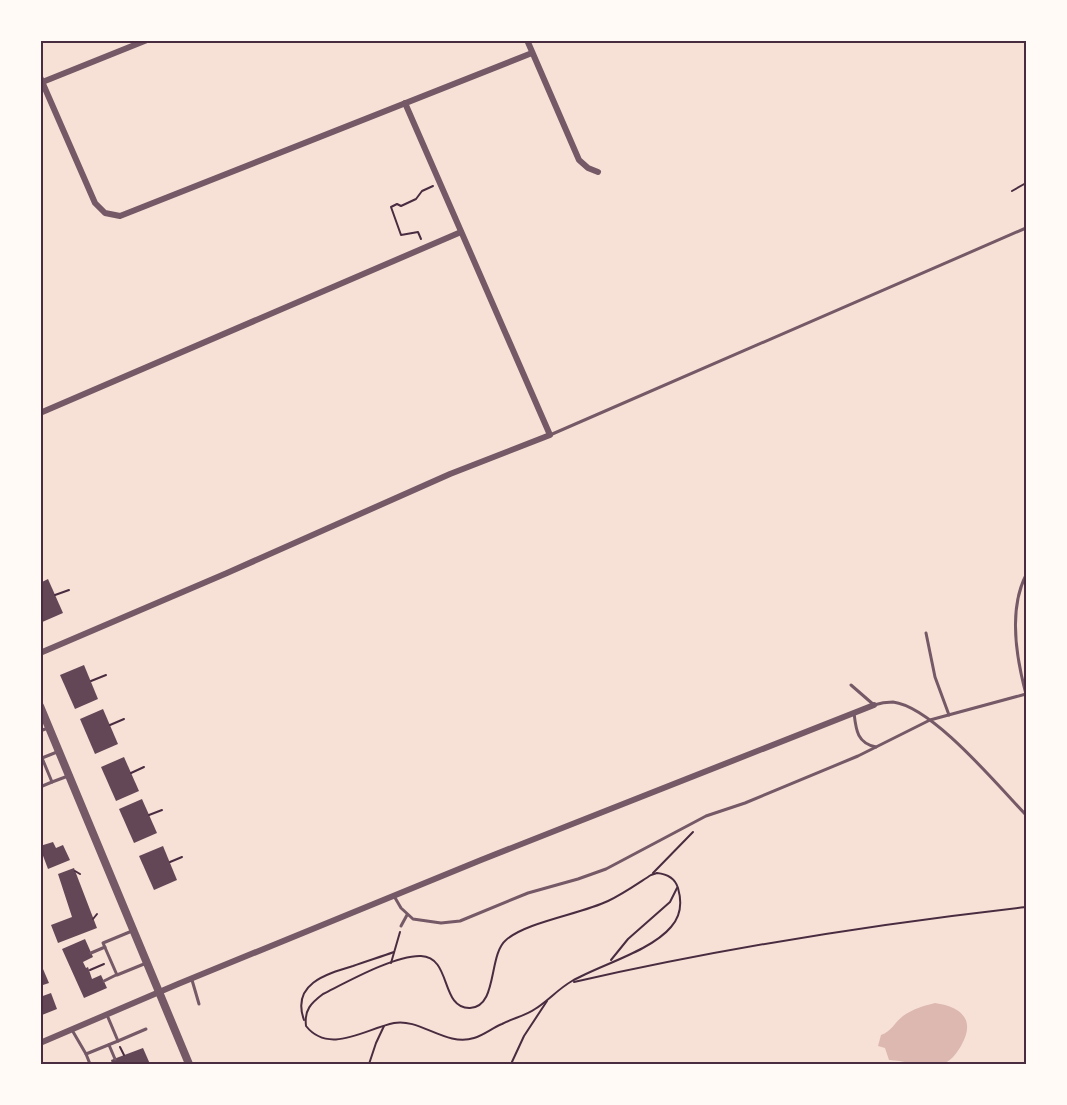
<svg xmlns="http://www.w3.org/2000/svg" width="1067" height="1105" viewBox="0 0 1067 1105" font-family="Overpass,sans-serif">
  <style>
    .water { fill: #dcb8b0 }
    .building { fill: #644757 }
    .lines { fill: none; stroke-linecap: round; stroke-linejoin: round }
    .path { stroke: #4a2c40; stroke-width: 2 }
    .service { stroke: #755966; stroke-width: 3 }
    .minor { stroke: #755966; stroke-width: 6 }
    .tertiary { stroke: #755966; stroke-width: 8 }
    .neatline { fill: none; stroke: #4a2c40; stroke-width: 2 }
  </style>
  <rect width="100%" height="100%" fill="#f7e1d7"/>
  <path class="water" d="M935,1003c27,4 41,17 26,43 -5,8 -11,17 -21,18 -16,3 -34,-3 -51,-4l-4,-12 -7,-2 3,-11c10,-3 14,-13 22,-19 10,-7 20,-10 32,-13z"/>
  <g class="building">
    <path d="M48,579l15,34 -23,10v-40z"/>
    <path d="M84,665l14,34 -23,10 -15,-34z"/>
    <path d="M103,709l15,35 -23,10 -15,-35z"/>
    <path d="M124,757l15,34 -23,10 -15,-34z"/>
    <path d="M142,799l15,34 -23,10 -15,-34z"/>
    <path d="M53,842l3,6 7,-3 7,15 -22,9 -6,-16h-2v-7z"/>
    <path d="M163,846l14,34 -23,10 -15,-34z"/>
    <path d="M74,868l23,60 -39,15 -7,-18 21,-8 -14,-43z"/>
    <path d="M85,939l8,18 -10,5 3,6 2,-1 4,12 9,-4 6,13 -23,10 -22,-49z"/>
    <path d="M40,962l9,21 -9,3z"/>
    <path d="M51,993l6,16 -15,6 -2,-18z"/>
    <path d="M143,1048l7,16h-38l-1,-4z"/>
  </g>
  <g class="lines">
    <g class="path">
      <path d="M1012,191l14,-8"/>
      <path d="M421,239l-3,-7 -17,3 -10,-28 6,-3 4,2 15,-7 6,-8 11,-5"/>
      <path d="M55,595l14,-5"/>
      <path d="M91,681l15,-6"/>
      <path d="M110,725l14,-6"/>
      <path d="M131,773l13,-6"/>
      <path d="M149,815l13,-5"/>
      <path d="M170,862l12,-5"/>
      <path d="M75,871l5,3"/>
      <path d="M653,873l40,-41"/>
      <path d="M657,873c10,1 18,5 21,15 4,14 3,28 -7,39 -20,24 -71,38 -99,54 -14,8 -24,20 -37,28 -10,7 -22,9 -33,15 -10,4 -18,11 -28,14 -28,9 -54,-20 -80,-15 -29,6 -65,32 -88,3 -2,-16 5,-23 17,-32 24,-12 72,-39 98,-38 31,1 19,53 49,52 28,-1 18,-53 36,-68 20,-18 75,-26 102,-39 15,-7 29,-17 43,-26z"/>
      <path d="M93,919l4,-5"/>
      <path d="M611,960l17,-21 42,-37 7,-14"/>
      <path d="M391,963l9,-31"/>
      <path d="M90,970l14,-6"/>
      <path d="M574,982c149,-34 301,-58 452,-75"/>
      <path d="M304,1020c-13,-36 22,-46 49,-54 14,-5 27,-9 41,-14"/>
      <path d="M120,1047l4,8"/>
      <path d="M369,1064l7,-21 8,-17"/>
      <path d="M511,1064l13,-28 23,-35"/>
    </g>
    <g class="service">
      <path d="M550,435l476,-207"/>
      <path d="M926,633l9,44 14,38"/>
      <path d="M851,685l23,20c6,-2 12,-3 19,-3 40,5 105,84 133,113"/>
      <path d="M1026,694c-10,-37 -18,-84 0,-119"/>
      <path d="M854,713c2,17 3,30 22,34"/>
      <path d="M40,731l8,-3"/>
      <path d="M57,752l-15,6 10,24 16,-6"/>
      <path d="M40,787l12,-5"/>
      <path d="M394,896l7,12 12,11 28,4 19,-2 68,-28 50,-14 28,-10 100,-53 39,-13 113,-47 72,-36 96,-26"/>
      <path d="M401,926l6,-11"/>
      <path d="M132,931l-29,12 14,32 27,-11"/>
      <path d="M91,953l14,-6"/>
      <path d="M192,980l7,24"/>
      <path d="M104,981l12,-6"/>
      <path d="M72,1030l14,24 32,-13 -11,-26"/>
      <path d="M118,1041l28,-12"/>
      <path d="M109,1045l6,14"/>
      <path d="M86,1054l4,10"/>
    </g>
    <g class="minor">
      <path d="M527,40l52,120 9,8 10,4"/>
      <path d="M40,77l55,126 10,10 15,3 412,-163"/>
      <path d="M40,83l107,-43"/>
      <path d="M40,413l421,-181"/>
      <path d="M40,653l187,-80 223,-99 100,-39 -145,-332"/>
      <path d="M40,1043l138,-59 303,-124 393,-155"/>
    </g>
    <path class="tertiary" d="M40,706l149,358"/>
  </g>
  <rect width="1067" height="1105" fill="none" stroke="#fffaf5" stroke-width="84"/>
  <rect x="42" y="42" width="983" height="1021" class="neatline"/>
</svg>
